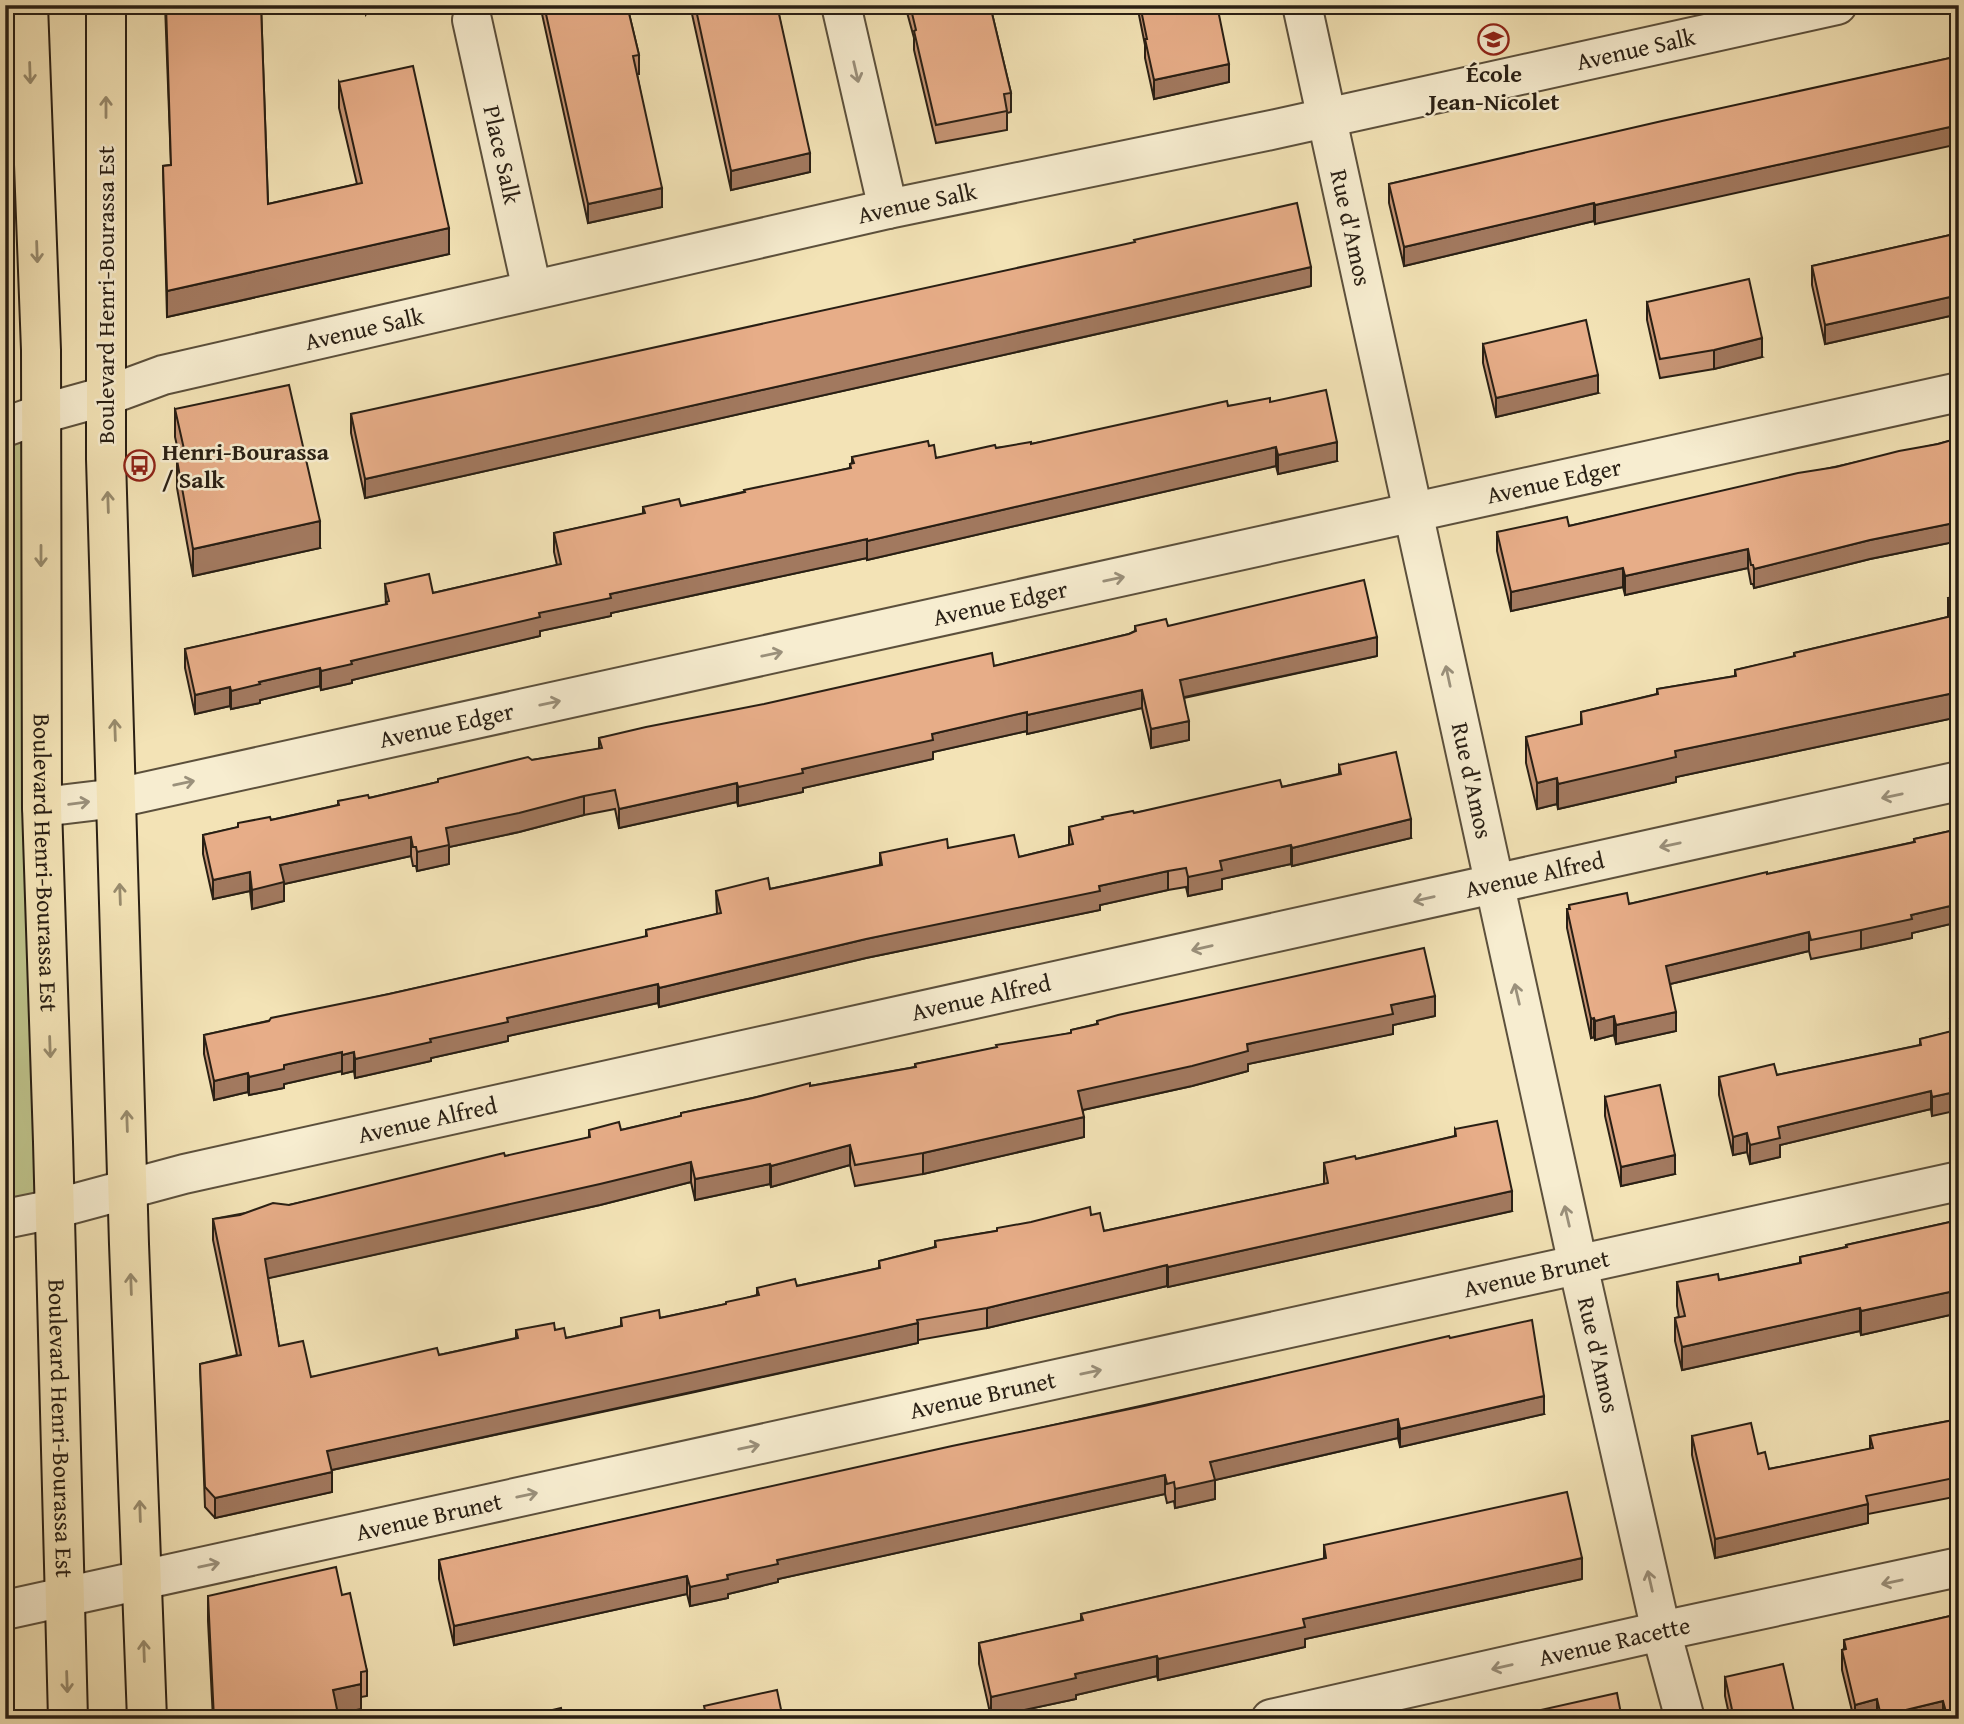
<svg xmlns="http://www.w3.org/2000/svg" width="1964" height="1724" viewBox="0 0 1964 1724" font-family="'Gentium Book Plus',serif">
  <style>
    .green { fill: #bec38b; stroke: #747150; stroke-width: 2 }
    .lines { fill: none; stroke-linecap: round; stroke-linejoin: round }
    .minor-casing { stroke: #5c503c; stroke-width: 42 }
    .major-casing { stroke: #291f14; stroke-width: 42 }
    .minor { stroke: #f7edd0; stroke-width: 38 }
    .major { stroke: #f3e3b6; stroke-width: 38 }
    .wall { fill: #c79575; stroke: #291f14; stroke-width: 2 }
    .shaded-wall { fill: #a2795f; stroke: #291f14; stroke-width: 2 }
    .building { fill: #e7ad88; stroke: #291f14; stroke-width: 2 }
    .oneway { stroke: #9a907b }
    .oneway2 { stroke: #988b6d }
    .labels { text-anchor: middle; stroke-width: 5; stroke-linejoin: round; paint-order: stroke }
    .street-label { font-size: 24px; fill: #291f14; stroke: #f7edd0 }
    .poi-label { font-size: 24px; font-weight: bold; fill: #291f14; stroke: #f7edd0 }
  </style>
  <rect width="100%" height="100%" fill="#f3e3b6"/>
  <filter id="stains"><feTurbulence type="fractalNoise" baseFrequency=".00286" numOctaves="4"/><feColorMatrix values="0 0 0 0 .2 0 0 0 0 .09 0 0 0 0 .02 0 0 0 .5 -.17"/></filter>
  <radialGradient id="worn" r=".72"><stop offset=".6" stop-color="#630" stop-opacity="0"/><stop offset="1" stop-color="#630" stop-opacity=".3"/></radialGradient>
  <path class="green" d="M41,437l18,760 -54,12v-764z"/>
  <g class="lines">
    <defs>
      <g id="minor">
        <path d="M841,5l47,204"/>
        <path id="s1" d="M1302,5l276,1260 83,366 24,88"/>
        <path id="s2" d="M472,20l60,270"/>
        <path id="s3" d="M5,427l36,-13 65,-18 57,-21 725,-166 388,-80 561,-124"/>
        <path id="s4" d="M42,807l75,-9 1842,-406"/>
        <path id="s5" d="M5,1219l49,-10 130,-35 1775,-393"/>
        <path id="s6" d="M5,1610l1954,-429"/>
        <path id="s7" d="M1271,1719l390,-88 298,-64"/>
      </g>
      <g id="major">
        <path id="s8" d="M28,5l13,345 1,457 11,335 15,577"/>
        <path d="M106,5v454l23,785 18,475"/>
      </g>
    </defs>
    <use href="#minor" class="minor-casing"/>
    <use href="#major" class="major-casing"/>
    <use href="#minor" class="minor"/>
    <use href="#major" class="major"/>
  </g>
  <g class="wall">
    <path d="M165,5h96l7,199 89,-20 -18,-76v-26l110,172 -282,63 -4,-151 8,-1z"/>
    <path d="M353,5h19l-6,9z"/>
    <path d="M542,5h85l12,50v19h-2l25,133 -74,16 -46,-209z"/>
    <path d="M690,5h87l33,167 -79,18z"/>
    <path d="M905,5h85l21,88v19l-4,1v17l-71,13 -22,-93v-12z"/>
    <path d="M1137,5h80l12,77 -75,17 -9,-41v-13z"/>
    <path d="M1959,56l-364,168 -1,-3 -190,45 -15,-63v-19z"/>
    <path d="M1959,233v81l-134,30 -13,-59v-19z"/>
    <path d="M1311,286l-946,212 -14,-65v-19z"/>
    <path d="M1647,302l115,55 -48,12 -54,9 -13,-58z"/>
    <path d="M1483,344l115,49 -102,24 -13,-54z"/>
    <path d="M1270,402l67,59 -59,13 -2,-8 -409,94v-2l-256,55v3l-71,15v5l-188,44v3l-31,7 -1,-4 -60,14v3l-29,6 -1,-3 -35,8 -10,-46v-19l201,-44 -1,-21 48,9 124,-28 -3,-13v-19l89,-19v-7l38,-1 169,-38v-4l2,-1v-6l77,-11 7,12 60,-10 35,-4 197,-38z"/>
    <path d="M175,409l145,139 -127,28 -16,-88v-28l3,-1 -5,-22z"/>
    <path d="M1959,438v103l-89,18 -116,29 -1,-4h-2l-3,-16 -123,27 -2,-8 -112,24 -14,-60v-19l72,-6 369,-82z"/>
    <path d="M1959,596v112l-5,1v9l-278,59v5l-118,27 -1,-5 -20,5 -11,-46v-26l55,-12v-13l76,-18v-5l78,-13v-6l59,-13v-4l154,-36v-19z"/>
    <path d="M1135,626h33l209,30 -193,42 5,42 -38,8 -9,-40 -115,26v-3l-94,21v7l-130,29v4l-65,14 -1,-4 -118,26 -4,-19 -31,6 -65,17 -70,15v17l-32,7 -1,-5h-3l-2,-10 -127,28v17l-32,8 -2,-18 -37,8 -10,-45v-19l135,-30v-4l31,-3 69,-16v-3l94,-19 67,-11v-11l395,-72 135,-32 6,-3z"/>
    <path d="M1339,765l72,73 -119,28 -1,-2 -69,15v10l-34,7 -2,-9 -18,3 -68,15v5l-234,48 -207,49 -1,-4 -150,33v5l-77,17v3l-76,17 -1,-7 -12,3v-3l-58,13v4l-35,7 -1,-3 -34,8 -10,-46v-19l442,-98v-7l71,-16 -1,-23 54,-2 110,-24v-12l68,-5 71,9 50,-12v-18l65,-14 148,-26 57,-13z"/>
    <path d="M1959,829v93l-47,11v5l-51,11 -50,10 -2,-8 -139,33 6,47 -60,13 -2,-9 -19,5 -1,-3 -3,1 -24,-110v-19h2v-4l60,-1 285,-62v-3z"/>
    <path d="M1435,1016l-42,9v9l-145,30v7l-56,15 -109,24 1,27 -161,37 -68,12 -5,-21 -79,22 -1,-3 -75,16 -4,-18 -91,23 -332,73 11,68 32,31 128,-22 77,-17v-8h39l11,8 55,-12v-8h39l66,-14 31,-9v-7l40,-2 82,-18v-7l56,-14v-6l156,-26 13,16 220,-47v-21l32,-4 99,-23v-7l57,82 -344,76 -1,-1 -180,42 -69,12v3l-223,49 -363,78v22l-117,26 -10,-11 -5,-143 37,-9 -24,-115v-21l76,-14 300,-67v-8h32l60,-14v-3l129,-27 105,-19v-3l156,-31v-3l26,-6v-3z"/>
    <path d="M1959,1017l-27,99 -1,-7 -151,36v12l-30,7 -3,-12 -14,3 -14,-60v-18l58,-2 143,-30v-6l30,-7v-13z"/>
    <path d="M1605,1097l70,77 -54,12 -16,-70z"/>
    <path d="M1959,1220v93l-98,22 -1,-4 -178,39 -7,-29v-23l4,-1 -2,-11v-24l42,-2 81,-17v-6l46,-10v-2z"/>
    <path d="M1450,1338l94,76 -144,33 -2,-9 -183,42v19l-40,9 -1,-7 -7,2 -2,-9 -387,85v3l-50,12v4l-38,8 -3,-12 -233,51 -15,-66v-19z"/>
    <path d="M1959,1419v77l-91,18v9l-153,35 -23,-103v-19l66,18 11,15 101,-20v-13z"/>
    <path d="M1324,1545l258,34 -277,60v8l-147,33 -1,-4 -81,19v4l-85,18 -12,-53v-21l102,-22v-7l243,-55z"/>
    <path d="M342,1595l25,76v25l-6,1v12l-23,5 1,5h-126l-5,-98v-25z"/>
    <path d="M1959,1614v105h-105l-12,-49v-20l2,-1v-9z"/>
    <path d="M1725,1677l69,42h-64l-5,-23z"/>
  </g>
  <g class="shaded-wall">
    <path d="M366,5h6l-6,9z"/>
    <path d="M1229,64v18l-75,17v-19z"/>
    <path d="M1959,125v19l-364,80v-19z"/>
    <path d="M810,153v19l-79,18v-19z"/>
    <path d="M662,188v19l-74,16v-19z"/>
    <path d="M1594,203v18l-190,45v-19z"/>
    <path d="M449,228v26l-282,63v-26z"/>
    <path d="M1311,267v19l-946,212v-19z"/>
    <path d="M1959,295v19l-134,30v-19z"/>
    <path d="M1762,338v19l-48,12v-19z"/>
    <path d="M1598,375v18l-102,24v-19z"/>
    <path d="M1337,442v19l-59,13v-19z"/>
    <path d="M1276,447v19l-409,94v-19z"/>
    <path d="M320,521v27l-127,28v-27z"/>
    <path d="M1959,522v19l-89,18 -116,29v-19l116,-29z"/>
    <path d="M867,539v19l-256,55v3l-71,15v5l-188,44v3l-31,7v-19l30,-10 259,-67z"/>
    <path d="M1748,549v19l-123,27v-19z"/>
    <path d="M1623,568v19l-112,24v-19z"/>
    <path d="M1377,637v19l-197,42v-18z"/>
    <path d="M320,668v18l-60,14v3l-29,6v-18l28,-9z"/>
    <path d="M230,687v19l-35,8v-19z"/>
    <path d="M1142,690v18l-115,26v-19z"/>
    <path d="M1954,693v25l-278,59v5l-118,27v-25l117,-33z"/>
    <path d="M1027,712v19l-94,21v7l-130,29v4l-65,14v-19l194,-53z"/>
    <path d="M1189,721v19l-38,8v-19z"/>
    <path d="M1557,778v26l-20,5v-26z"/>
    <path d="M737,783v19l-118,26v-19z"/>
    <path d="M584,796v19l-65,17 -70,15v17l-32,7v-19l29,-24z"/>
    <path d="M1411,819v19l-119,28v-18z"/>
    <path d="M411,837v19l-127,28v17l-32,8v-19l28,-25z"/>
    <path d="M1291,845v19l-69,15v10l-34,7v-19l32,-16z"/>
    <path d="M1168,871v19l-68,15v5l-234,48 -207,49v-19l207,-49 233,-53z"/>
    <path d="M250,872v19l-37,8v-19z"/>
    <path d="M1959,904v18l-47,11v5l-51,11v-19l50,-15z"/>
    <path d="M1809,932v19l-143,34v-19z"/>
    <path d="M658,984v19l-150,33v5l-77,17v3l-76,17v-19l152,-41z"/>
    <path d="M1435,996v20l-42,9v9l-145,30v7l-56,15 -114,25v-20l313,-86z"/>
    <path d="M1676,1012v19l-60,13v-19z"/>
    <path d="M1614,1016v19l-19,5v-19z"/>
    <path d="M1594,1018v19l-3,1v-19z"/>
    <path d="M342,1052v19l-58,13v4l-35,7v-18l35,-12z"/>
    <path d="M354,1052v19l-12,3v-19z"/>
    <path d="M248,1073v19l-34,8v-19z"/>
    <path d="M1931,1091v18l-151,36v12l-30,7v-19l28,-18z"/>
    <path d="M1959,1091v19l-27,6v-19z"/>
    <path d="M1084,1117v20l-161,37v-21z"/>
    <path d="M1747,1133v19l-14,3v-18z"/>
    <path d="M850,1145v20l-79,22v-21z"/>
    <path d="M1675,1155v19l-54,12v-19z"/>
    <path d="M691,1162v20l-91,23 -335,74v-20z"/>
    <path d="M770,1164v20l-75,16v-21z"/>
    <path d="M1512,1191v20l-344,76v-20z"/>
    <path d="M1167,1265v21l-180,42v-20z"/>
    <path d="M1959,1290v23l-98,22v-24z"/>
    <path d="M1860,1308v23l-178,39v-23z"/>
    <path d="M918,1323v20l-591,128v-20z"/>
    <path d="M1544,1396v18l-144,33v-18z"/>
    <path d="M1398,1419v19l-183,42v19l-40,9v-19l35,-27z"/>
    <path d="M332,1472v20l-117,26v-20z"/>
    <path d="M1165,1475v19l-387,85v3l-50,12v4l-38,8v-19l87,-27z"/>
    <path d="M1868,1504v19l-153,35v-19z"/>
    <path d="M1582,1558v21l-277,60v8l-147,33v-21l145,-40z"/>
    <path d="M687,1576v18l-233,51v-19z"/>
    <path d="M1157,1656v20l-81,19v4l-85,18v-20l84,-23z"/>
    <path d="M361,1684v25l-28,6v-25z"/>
    <path d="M1877,1699v20h-22v-14z"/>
    <path d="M1943,1701v18h-62v-3z"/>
    <path d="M1959,1709v10h-13v-7z"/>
    <path d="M1794,1712v7h-34z"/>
  </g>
  <g class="building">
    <path d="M166,5h95l7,199 94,-21 -23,-101 74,-16 36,162 -282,63 -4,-125 8,-1z"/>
    <path d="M544,5h83l12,50 -6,1 29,132 -74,16z"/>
    <path d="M695,5h82l33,148 -79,18z"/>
    <path d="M910,5h80l21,88 -7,1 3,17 -71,14 -22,-94 2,-1z"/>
    <path d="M1140,5h77l12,59 -75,16 -9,-41h2z"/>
    <path d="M1959,56v69l-364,80 -1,-2 -190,44 -15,-63 273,-63z"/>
    <path d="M1297,203l14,64 -946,212 -14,-65 784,-172 -1,-2z"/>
    <path d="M1959,233v62l-134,30 -13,-59z"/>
    <path d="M1749,279l13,59 -48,12 -54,9 -13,-57z"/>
    <path d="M1586,320l12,55 -102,23 -13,-54z"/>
    <path d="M289,385l31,136 -127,28 -16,-89 9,-2 -11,-49z"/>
    <path d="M1326,390l11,52 -59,13 -2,-8 -409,94v-2l-257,55 1,4 -72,15 1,4 -189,44 1,3 -31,7 -1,-3 -61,14 1,2 -29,7 -1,-4 -35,8 -10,-46 202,-45 -1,-2 3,-1 -4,-17 44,-10 4,19 128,-29 -7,-31 91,-20 -2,-6 36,-8 2,7 64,-14 -1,-2 107,-22 -1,-4 4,-1 -2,-6 76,-16 1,5 5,-1 2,13 59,-13 1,3 35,-6v2l196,-43 1,5 42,-8v4z"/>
    <path d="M1959,438v84l-89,18 -116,29 -1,-4h-2l-3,-16 -123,27 -2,-8 -112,24 -14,-60 70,-15 2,9 229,-53 38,-6 63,-16 39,-7z"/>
    <path d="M1364,580l13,57 -197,43 9,41 -38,8 -9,-39 -115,25v-3l-95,22 1,6 -131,29 1,4 -65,14 -1,-4 -118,26 -4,-19 -31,6 -65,17 -73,15 3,17 -32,7 -1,-5h-3l-2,-10 -131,28 4,17 -32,8 -2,-18 -37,8 -10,-45 35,-8v-4l32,-6 1,3 68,-15 -1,-4 30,-6 1,3 69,-16v-3l90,-22 4,3 70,-12 -3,-10 47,-11 118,-23 228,-51 2,13 135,-32 7,-3 -1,-5 31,-7 2,7z"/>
    <path d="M1959,596v86l-7,1 2,10 -279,58 1,6 -118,27 -1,-6 -20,5 -11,-46 56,-13 -1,-12 77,-18 -1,-5 79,-13 -1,-6 60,-14 -1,-3 158,-37 -4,-18z"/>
    <path d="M1396,752l15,67 -119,29 -1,-3 -71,16 2,9 -34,7 -2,-9 -18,3 -69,15 1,5 -234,48 -207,49 -1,-4 -151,34 1,4 -78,17 1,3 -76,17 -1,-7 -12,3v-3l-58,13v4l-35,8 -1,-4 -34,8 -10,-46 65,-14 2,-3 118,-24 258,-58 -1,-6 75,-17 -5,-22 52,-13 2,11 112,-24 -2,-12 67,-14 1,9 66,-13 5,22 54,-13 -4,-17 34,-8 -1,-2 31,-6 1,2 146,-33 2,7 59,-13 -2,-9z"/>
    <path d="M1959,829v75l-48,11 1,4 -51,11 -50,10 -2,-8 -143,34 10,46 -60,13 -2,-9 -19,5 -1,-3 -3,1 -24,-110h3l-1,-4 58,-12 2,11 138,-32v2l148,-32 -1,-3z"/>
    <path d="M1424,948l11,48 -44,9 2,9 -146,30 1,7 -56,15 -114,25 6,26 -161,36 -68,12 -5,-20 -79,21 -1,-2 -75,15 -4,-17 -91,22 -335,75 14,87 24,-5 8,36 126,-29 2,7 79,-17 -2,-8 38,-7 1,7 9,-2 2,10 56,-12 -1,-8 38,-8 1,8 66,-14v-2l33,-7 -2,-7 38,-9 2,7 83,-18 -1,-7 57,-14 -1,-6 62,-10v-3l34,-6 59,-15 1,8 9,-2 4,18 224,-48 -4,-20 31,-7 1,3 100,-23 -1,-7 42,-8 15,70 -344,76 -1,-2 -180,43 -70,12 1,3 -223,49 -368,79 5,21 -117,26 -10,-11 -5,-123 41,-9 -28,-136 27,-4 33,-12 16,2 215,-52 1,3 85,-19 -1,-7 30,-8 2,8 60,-14v-3l72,-15 57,-15v3l106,-19 -1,-3 82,-17 -1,-2 75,-12v-3l27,-6 -1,-3 21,-6z"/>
    <path d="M1959,1017v74l-27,6 -1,-6 -153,36 2,11 -30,7 -3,-12 -14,4 -14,-60 55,-13 3,11 144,-30 -1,-6 32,-8 -2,-12z"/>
    <path d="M1660,1085l15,70 -54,12 -16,-70z"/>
    <path d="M1959,1220v70l-98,21 -1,-3 -178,39 -7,-29 10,-2 -8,-34 41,-8 1,6 82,-17 -1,-6 47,-10 -1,-2z"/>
    <path d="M1532,1320l12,76 -144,33 -2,-10 -188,43 5,18 -40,9 -1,-7 -7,2 -2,-9 -388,85 1,4 -51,11 1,4 -38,8 -3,-11 -233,50 -15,-66 513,-114 192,-40 305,-70 1,2z"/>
    <path d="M1959,1419v58l-93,19 2,8 -153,35 -23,-103 59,-13 7,31 7,-2 4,17 104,-21 -3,-12z"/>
    <path d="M1567,1492l15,66 -279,61 2,8 -147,32 -1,-3 -82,18 1,4 -85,19 -12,-54 104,-23 -2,-6 245,-56 -2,-13z"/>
    <path d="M336,1567l6,28 8,-2 17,78 -6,1v12l-28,6 6,29h-125l-6,-123z"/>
    <path d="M1959,1614v95l-13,3 -3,-11 -62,15 -4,-17 -22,6 -13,-55 4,-1 -2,-9z"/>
    <path d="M1783,1664l11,48 -34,7h-26l-9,-42z"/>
    <path d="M777,1690l6,29h-76l-3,-13z"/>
    <path d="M1617,1693l5,26h-122z"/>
    <path d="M561,1708l2,11h-49z"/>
  </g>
  <defs><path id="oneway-shaft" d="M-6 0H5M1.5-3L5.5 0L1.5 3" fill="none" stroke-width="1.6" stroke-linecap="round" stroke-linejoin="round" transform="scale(1.75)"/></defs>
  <g class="oneway">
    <use href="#oneway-shaft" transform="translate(856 72) rotate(77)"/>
    <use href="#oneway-shaft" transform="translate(1114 579) rotate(-12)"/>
    <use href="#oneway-shaft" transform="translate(772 654) rotate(-12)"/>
    <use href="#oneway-shaft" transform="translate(1448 676) rotate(-102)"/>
    <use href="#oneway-shaft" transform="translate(550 703) rotate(-12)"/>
    <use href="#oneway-shaft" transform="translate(184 783) rotate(-12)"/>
    <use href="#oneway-shaft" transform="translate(1892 796) rotate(168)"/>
    <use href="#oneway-shaft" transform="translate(79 803) rotate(-7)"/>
    <use href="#oneway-shaft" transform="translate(1670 845) rotate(168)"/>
    <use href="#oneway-shaft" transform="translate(1424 899) rotate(167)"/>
    <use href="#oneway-shaft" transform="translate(1202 948) rotate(167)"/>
    <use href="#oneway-shaft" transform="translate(1517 994) rotate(-103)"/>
    <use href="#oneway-shaft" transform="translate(1567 1216) rotate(-103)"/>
    <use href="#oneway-shaft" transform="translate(1091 1372) rotate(-12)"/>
    <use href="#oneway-shaft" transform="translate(749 1447) rotate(-12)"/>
    <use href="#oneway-shaft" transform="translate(527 1495) rotate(-12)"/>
    <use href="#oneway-shaft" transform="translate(209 1565) rotate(-12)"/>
    <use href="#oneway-shaft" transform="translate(1650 1581) rotate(-103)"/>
    <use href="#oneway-shaft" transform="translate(1892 1582) rotate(168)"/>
    <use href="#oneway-shaft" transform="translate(1502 1667) rotate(167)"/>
  </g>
  <g class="oneway2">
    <use href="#oneway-shaft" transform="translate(30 73) rotate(88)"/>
    <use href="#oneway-shaft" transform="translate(106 107) rotate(-90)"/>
    <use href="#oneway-shaft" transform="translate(37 252) rotate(88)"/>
    <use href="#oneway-shaft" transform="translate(108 502) rotate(-92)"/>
    <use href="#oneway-shaft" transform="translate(41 556) rotate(90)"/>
    <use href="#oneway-shaft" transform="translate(115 730) rotate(-92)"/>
    <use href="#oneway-shaft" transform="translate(120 894) rotate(-92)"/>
    <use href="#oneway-shaft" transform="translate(50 1047) rotate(88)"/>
    <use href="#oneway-shaft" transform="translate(127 1121) rotate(-92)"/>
    <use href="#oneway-shaft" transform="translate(131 1284) rotate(-92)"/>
    <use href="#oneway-shaft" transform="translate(140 1511) rotate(-92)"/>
    <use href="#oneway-shaft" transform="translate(144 1651) rotate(-92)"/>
    <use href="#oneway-shaft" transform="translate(67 1682) rotate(88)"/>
  </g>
  <defs>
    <symbol id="school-ring" viewBox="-11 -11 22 22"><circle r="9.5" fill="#f7edd0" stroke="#8f2418" stroke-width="1.5"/><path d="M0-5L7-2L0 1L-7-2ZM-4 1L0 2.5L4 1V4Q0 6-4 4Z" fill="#8f2418"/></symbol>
    <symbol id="bus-ring" viewBox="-11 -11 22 22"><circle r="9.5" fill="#f7edd0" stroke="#8f2418" stroke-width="1.5"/><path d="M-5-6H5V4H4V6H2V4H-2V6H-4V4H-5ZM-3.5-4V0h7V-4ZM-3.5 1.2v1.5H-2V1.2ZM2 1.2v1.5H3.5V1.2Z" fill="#8f2418"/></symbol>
  </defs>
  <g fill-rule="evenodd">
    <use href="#school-ring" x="1476" y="22" width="35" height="35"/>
    <use href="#bus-ring" x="122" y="448" width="35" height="35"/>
  </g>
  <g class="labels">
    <g class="street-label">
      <text dy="8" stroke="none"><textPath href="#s3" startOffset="1675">Avenue Salk</textPath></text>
      <text dy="8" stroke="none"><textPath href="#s2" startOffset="138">Place Salk</textPath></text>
      <text dy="8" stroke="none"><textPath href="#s3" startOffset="940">Avenue Salk</textPath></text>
      <text dy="8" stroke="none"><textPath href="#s1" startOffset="228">Rue d'Amos</textPath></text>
      <text transform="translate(106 295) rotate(-90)" y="8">Boulevard Henri-Bourassa Est</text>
      <text dy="8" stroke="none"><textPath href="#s3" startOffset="373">Avenue Salk</textPath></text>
      <text dy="8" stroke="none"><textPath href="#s4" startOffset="1547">Avenue Edger</textPath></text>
      <text dy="8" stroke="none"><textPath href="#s4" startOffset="980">Avenue Edger</textPath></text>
      <text dy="8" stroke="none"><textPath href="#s4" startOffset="413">Avenue Edger</textPath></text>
      <text dy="8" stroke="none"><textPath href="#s1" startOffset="794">Rue d'Amos</textPath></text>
      <text dy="8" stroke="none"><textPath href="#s8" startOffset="858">Boulevard Henri-Bourassa Est</textPath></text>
      <text dy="8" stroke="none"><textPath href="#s5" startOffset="1568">Avenue Alfred</textPath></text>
      <text dy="8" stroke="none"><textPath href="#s5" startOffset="1001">Avenue Alfred</textPath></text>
      <text dy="8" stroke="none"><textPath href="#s5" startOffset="434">Avenue Alfred</textPath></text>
      <text dy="8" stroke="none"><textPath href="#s6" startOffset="1568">Avenue Brunet</textPath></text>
      <text dy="8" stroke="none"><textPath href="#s1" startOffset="1382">Rue d'Amos</textPath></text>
      <text dy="8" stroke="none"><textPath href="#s6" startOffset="1001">Avenue Brunet</textPath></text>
      <text dy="8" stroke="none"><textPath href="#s8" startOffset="1424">Boulevard Henri-Bourassa Est</textPath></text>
      <text dy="8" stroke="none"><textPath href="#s6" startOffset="434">Avenue Brunet</textPath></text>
      <text dy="8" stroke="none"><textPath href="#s7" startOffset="352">Avenue Racette</textPath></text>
    </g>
    <g class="poi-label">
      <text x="1494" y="82">École<tspan x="1494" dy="28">Jean-Nicolet</tspan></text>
      <text x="162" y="460" text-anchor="start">Henri-Bourassa<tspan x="162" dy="28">/ Salk</tspan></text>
    </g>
  </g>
  <rect width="1964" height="1724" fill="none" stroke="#f3e3b6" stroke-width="28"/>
  <rect x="7" y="7" width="1950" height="1710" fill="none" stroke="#291f14" stroke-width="3.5"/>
  <rect x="14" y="14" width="1936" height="1696" fill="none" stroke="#291f14" stroke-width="2"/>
  <rect width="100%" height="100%" filter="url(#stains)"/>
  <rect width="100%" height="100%" fill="url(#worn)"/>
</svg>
